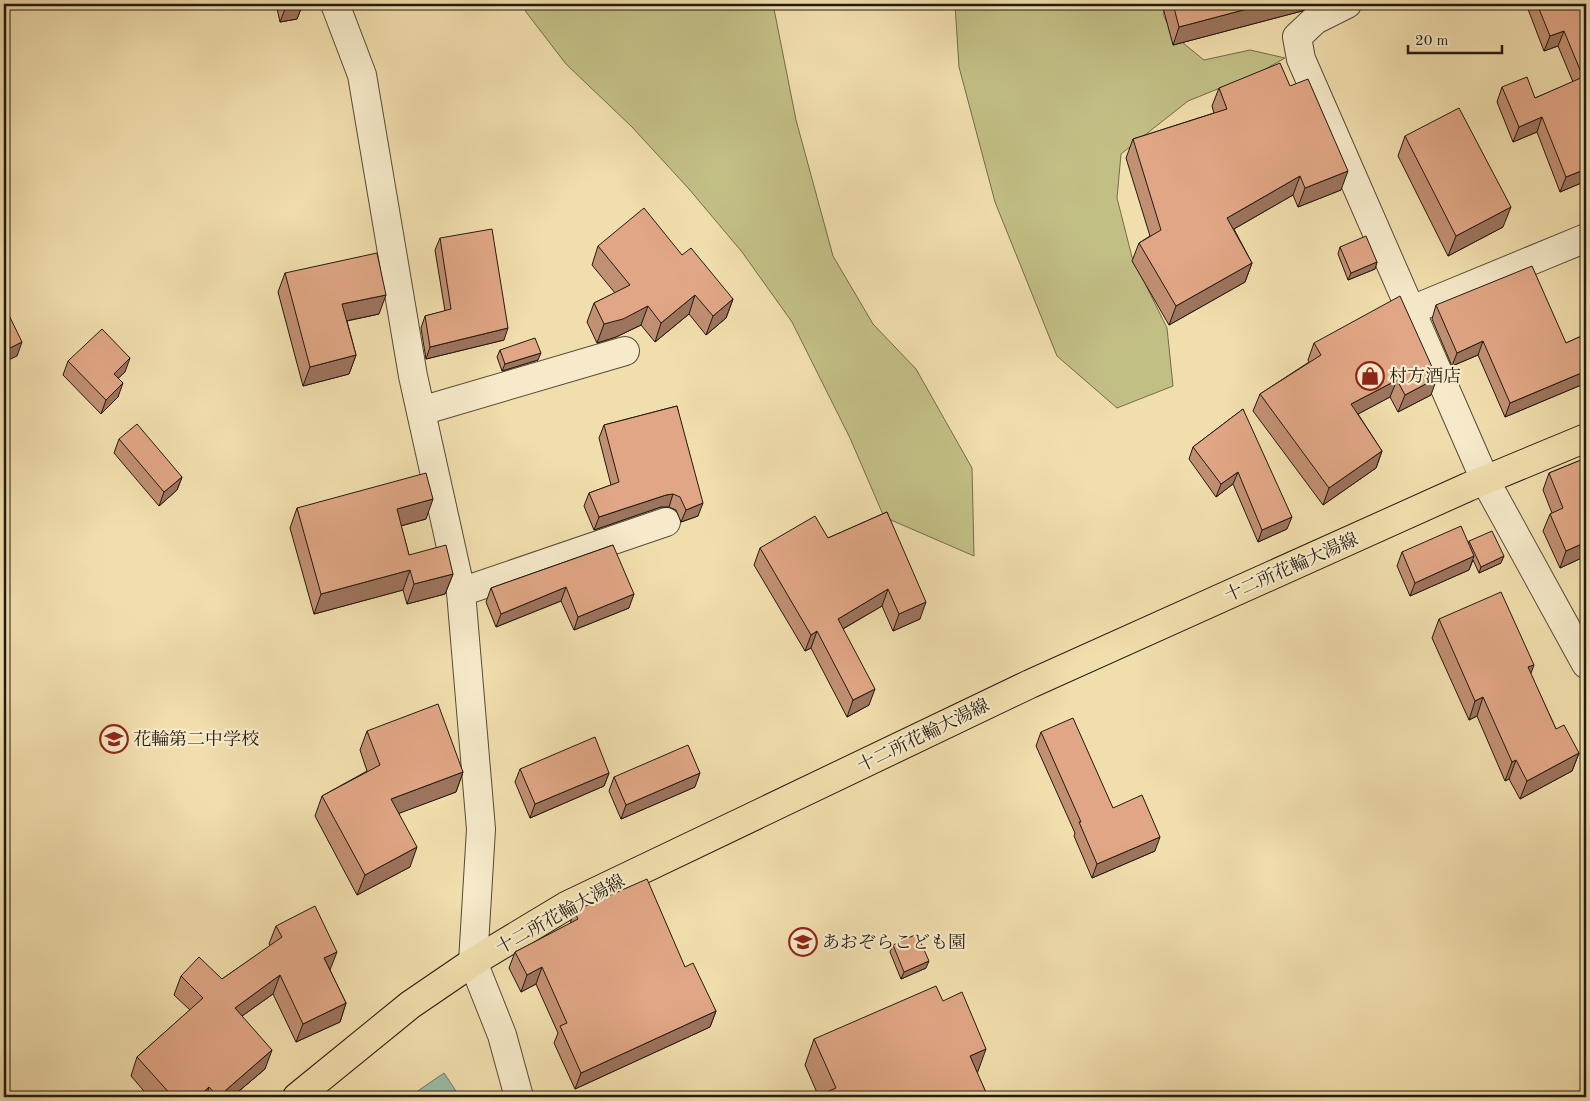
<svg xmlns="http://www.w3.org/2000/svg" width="1590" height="1101" viewBox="0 0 1590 1101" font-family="'Old Standard TT','Noto Serif JP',serif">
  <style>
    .green { fill: #c2bf85; stroke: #726c4a }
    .water { fill: #9bbca7; stroke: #6b7b6a }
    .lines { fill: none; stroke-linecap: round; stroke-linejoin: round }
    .minor-casing { stroke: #564b36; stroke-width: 30 }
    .major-casing { stroke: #231a0f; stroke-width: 30 }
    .minor { stroke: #f6eaca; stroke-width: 28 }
    .major { stroke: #f1dead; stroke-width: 28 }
    .wall { fill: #c18f72; stroke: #231a0f }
    .shaded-wall { fill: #9d745d; stroke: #231a0f }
    .building { fill: #e0a685; stroke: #231a0f }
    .labels { text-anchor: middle; stroke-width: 4.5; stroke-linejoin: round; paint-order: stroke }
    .poi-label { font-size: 18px; fill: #231a0f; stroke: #f6eaca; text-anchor: start }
    .street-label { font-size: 18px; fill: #231a0f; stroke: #f6eaca }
  </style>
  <rect width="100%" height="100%" fill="#f1dead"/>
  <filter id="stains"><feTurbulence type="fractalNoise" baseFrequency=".004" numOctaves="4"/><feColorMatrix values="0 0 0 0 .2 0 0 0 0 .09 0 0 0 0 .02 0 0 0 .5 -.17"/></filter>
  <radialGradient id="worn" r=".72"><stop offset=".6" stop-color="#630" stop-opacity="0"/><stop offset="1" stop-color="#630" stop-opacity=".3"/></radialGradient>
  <g class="green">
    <path d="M524,4h249l23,116 37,136 40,68 43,45 56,99 2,88 -90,-39 -34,-79 -58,-116 -50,-70 -53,-63 -57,-62 -66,-63 -40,-52z"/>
    <path d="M955,4h212l-4,10 9,20 32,26 46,-10 35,8 -23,13 -74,30 -67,53 -4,44 15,59 35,71 6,58 -56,22 -60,-52 -62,-154 -36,-135z"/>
  </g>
  <path class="water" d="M444,1073l16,24h-51z"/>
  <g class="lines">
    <defs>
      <g id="minor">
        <path d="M335,4l27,71 51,301 48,216 20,237 -8,133 29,73 17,62"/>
        <path d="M1347,4l-32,16 -18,17 4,22 184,421 101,184"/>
        <path d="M1409,311l177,-73"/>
        <path d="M421,411l204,-60"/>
        <path d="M461,592l205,-70"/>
      </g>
      <path id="major" d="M297,1097l113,-92 63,-43 93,-56 464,-222 438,-197 118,-49"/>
    </defs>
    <use href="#minor" class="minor-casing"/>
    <use href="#major" class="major-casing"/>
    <use href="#minor" class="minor"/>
    <use href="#major" class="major"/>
  </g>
  <g class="wall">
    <path d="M276,4h26v2l-5,13 -17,3z"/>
    <path d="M1162,4h153l-13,7 -129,34z"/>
    <path d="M1526,4h60v177l-26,11 -23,-60 -24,10 -16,-40 5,-15 33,11 38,-16 -15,-36 -14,5z"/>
    <path d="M1290,86l51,104 -43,17 -5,-12 -59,34 18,34 -7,19 -76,43 -37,-64 7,-18 11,-7 -24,-78 7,-19 81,-26 -2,-7 7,-18z"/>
    <path d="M1405,136l98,91 -55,29 -50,-100z"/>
    <path d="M440,238l64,102 -78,19 -5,-31 4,-12 20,-5 -10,-61z"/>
    <path d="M598,246l84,9 51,44 -7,19 -20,17 -17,-21 -34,28 -14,-17 -25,12 -19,6 -10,-21 7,-19 21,-10 -23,-28z"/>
    <path d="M1340,247l37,15 -2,7 -27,11 -10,-26z"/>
    <path d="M285,273l94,41 -32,7 9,34 -7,19 -46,12 -25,-94z"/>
    <path d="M1436,305l130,38 20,-9v49l-81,34 -27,-62 -26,11 -20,-47z"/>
    <path d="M1314,343l117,52 -33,17 -8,-15 -32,17 24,37 -6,17 -53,37 -70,-94 7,-17 49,-32 -1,-2z"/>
    <path d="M500,350l38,10 -36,11 -5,-14z"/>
    <path d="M68,361l57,11 -7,6v19l-17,17 -38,-39z"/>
    <path d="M677,406l21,110 -17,6 -5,-12 -7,-3h-8l-67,23 -10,-24 5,-13 22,-8 -12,-47 5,-13z"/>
    <path d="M1243,409l44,120 -29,13 -25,-58 -17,13 -27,-38 4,-12z"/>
    <path d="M119,439l63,38 -5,13 -18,16 -45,-53z"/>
    <path d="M1586,458v98l-26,12 -17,-37 7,-17 2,-1 -9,-23 6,-17z"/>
    <path d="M297,508l129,11 -25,7 8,29 44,19 -8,20 -38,10 -4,-14 -89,24 -24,-86z"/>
    <path d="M887,512l33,107 -27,12 -11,-25 -39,23 26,76 -22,12 -36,-69 -6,3 -51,-86 6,-17 68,-10z"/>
    <path d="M1469,541l32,22 -22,10 -6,-13 -4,10 -59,26 -13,-30 5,-14 67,-9z"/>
    <path d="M613,545l16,63 -55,22 -13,-29 -65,26 -10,-25 5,-14z"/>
    <path d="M1439,619l91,54 26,56 23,24 -7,18 -52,28 -11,-20 -4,2 -28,-65 -8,4 -37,-82z"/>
    <path d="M367,731l96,41 -7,20 -57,21 11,54 -53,28 -42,-79 7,-20 45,-25 -7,-21z"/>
    <path d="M1041,732l72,76 42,43 -63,27 -18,-42 1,-3 -39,-87z"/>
    <path d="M520,769l89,4 -5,13 -74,32 -15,-36z"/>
    <path d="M614,777l81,10 -74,32 -12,-28z"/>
    <path d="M574,911l111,56 31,44 -6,16 -135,62 -21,-46 4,-10 -22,-49 -15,8 -12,-24 6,-16 55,-28z"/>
    <path d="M276,926l54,44 16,33 -6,19 -44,20 -23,-48 -31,22 23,53 -33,28h-83l-18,-21 6,-19 53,-47 -16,-15 7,-19 41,3 48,-33 -1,-2z"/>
    <path d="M893,945l33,23 -25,11 -11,-27z"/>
    <path d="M814,1039l163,34 11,24h-171l1,-2 -13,-30z"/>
  </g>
  <g class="shaded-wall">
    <path d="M1266,4h49l-13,7 -129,34 6,-18z"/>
    <path d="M302,6l-5,13 -17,3 5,-13z"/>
    <path d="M1564,31l-6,15 -14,5 6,-15z"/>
    <path d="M1542,117l-5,15 -24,10 6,-15z"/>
    <path d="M1586,169v12l-26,11 6,-15z"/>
    <path d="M1348,171l-7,19 -43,17 7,-19z"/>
    <path d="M1300,176l-7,19 -73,42 7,-19z"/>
    <path d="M1511,207l-8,20 -55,29 8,-20z"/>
    <path d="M1377,262l-2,7 -27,11 3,-7z"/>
    <path d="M1252,263l-7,19 -76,43 7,-19z"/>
    <path d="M386,295l-7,19 -43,9 6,-19z"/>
    <path d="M695,295l-6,19 -34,28 6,-19z"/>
    <path d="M733,299l-7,19 -20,17 7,-19z"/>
    <path d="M648,306l-7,19 -25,12 -19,6 7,-19z"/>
    <path d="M508,328l-4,12 -78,19 4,-12z"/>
    <path d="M1483,341l-5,14 -26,11 5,-13z"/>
    <path d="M22,342l-5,14 -13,6v-11z"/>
    <path d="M541,353l-3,7 -36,11 3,-7z"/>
    <path d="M356,355l-7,19 -46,12 7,-19z"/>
    <path d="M130,358l-5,14 -16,15 5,-13z"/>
    <path d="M1586,371v12l-81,34 5,-14z"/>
    <path d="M1437,378l-6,17 -33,17 7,-17z"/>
    <path d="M1397,380l-7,17 -45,24 6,-17z"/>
    <path d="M123,383l-5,14 -17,17 5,-14z"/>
    <path d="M1382,451l-6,17 -53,37 6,-17z"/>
    <path d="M1238,472l-5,12 -17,13 5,-13z"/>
    <path d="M182,477l-5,13 -18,16 5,-14z"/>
    <path d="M673,494l-4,13h-8l-67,23 5,-13 67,-22z"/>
    <path d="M433,499l-7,20 -37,10 8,-20z"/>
    <path d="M703,503l-5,13 -17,6 5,-12z"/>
    <path d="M1292,517l-5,12 -29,13 4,-12z"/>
    <path d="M1586,542v14l-26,12 6,-17z"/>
    <path d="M1474,556l-5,14 -59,26 5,-13z"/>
    <path d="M1504,556l-3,7 -22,10 2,-6z"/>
    <path d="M410,570l-7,20 -89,24 7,-20z"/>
    <path d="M453,574l-8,20 -38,10 7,-20z"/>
    <path d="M566,587l-5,14 -65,26 5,-13z"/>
    <path d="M888,589l-6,17 -50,29 6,-16z"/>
    <path d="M634,594l-5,14 -55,22 4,-13z"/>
    <path d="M926,602l-6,17 -27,12 6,-17z"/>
    <path d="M817,631l-6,17 -6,3 6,-16z"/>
    <path d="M1534,665l-7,19 1,-17z"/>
    <path d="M875,689l-6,16 -22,12 6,-17z"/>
    <path d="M1483,697l-6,19 -8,4 6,-19z"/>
    <path d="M1579,753l-7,18 -52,28 7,-18z"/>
    <path d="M1516,760l-7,19 -4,2 7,-19z"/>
    <path d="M463,772l-7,20 -72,27 7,-20z"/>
    <path d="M609,773l-5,13 -74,32 5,-14z"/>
    <path d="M700,773l-5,14 -74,32 5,-14z"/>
    <path d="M1160,837l-5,14 -63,27 5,-14z"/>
    <path d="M417,847l-7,20 -53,28 8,-20z"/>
    <path d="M337,952l-7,18 -6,-12z"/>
    <path d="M929,961l-3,7 -25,11 3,-7z"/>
    <path d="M542,967l-6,17 -15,8 6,-17z"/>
    <path d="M280,975l-7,19 -45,32 7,-18z"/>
    <path d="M346,1003l-6,19 -44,20 7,-18z"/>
    <path d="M716,1011l-6,16 -135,62 6,-16z"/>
    <path d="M986,1049l-9,25 -7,-18z"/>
    <path d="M272,1050l-7,19 -33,28h-14z"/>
    <path d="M209,1087l-3,10h-8z"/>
  </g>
  <g class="building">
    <path d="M284,4h18v2l-17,3z"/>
    <path d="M1173,4h93l-87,23z"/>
    <path d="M1537,4h49v165l-20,8 -24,-60 -23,10 -17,-40 25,-10 8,21 48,-21 -19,-46 -14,5z"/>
    <path d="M1280,63l10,23 18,-7 40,92 -43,17 -5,-12 -73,42 25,45 -76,43 -37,-63 22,-13 -28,-91 94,-30 -8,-21z"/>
    <path d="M1459,108l52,99 -55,29 -51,-100z"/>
    <path d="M644,208l38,47 9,-7 42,51 -20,17 -18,-21 -34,28 -13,-17 -25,13 -19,5 -10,-21 36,-18 -32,-39z"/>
    <path d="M492,229l16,99 -78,19 -5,-31 26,-7 -11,-71z"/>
    <path d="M1366,236l11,26 -26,11 -11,-26z"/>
    <path d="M377,253l9,42 -44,9 14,51 -46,12 -25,-94z"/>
    <path d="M1532,266l34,77 20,-9v37l-76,32 -27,-62 -26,12 -21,-48z"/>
    <path d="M1400,296l37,82 -32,17 -8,-15 -46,24 31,47 -53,37 -69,-94 61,-39 -7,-12z"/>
    <path d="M4,305l18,37 -18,9z"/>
    <path d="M102,329l28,29 -16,16 9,9 -17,17 -38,-39z"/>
    <path d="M535,338l6,15 -36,11 -5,-14z"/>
    <path d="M677,406l26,97 -17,7 -6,-13 -7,-3 -7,1 -67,22 -10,-24 30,-11 -15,-57z"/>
    <path d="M1243,409l49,108 -30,13 -24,-58 -17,12 -28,-37z"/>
    <path d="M137,424l45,53 -18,15 -45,-53z"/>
    <path d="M1586,458v84l-20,9 -16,-37 13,-6 -14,-35z"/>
    <path d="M426,473l7,26 -36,10 12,46 37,-10 7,29 -39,10 -4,-14 -89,24 -24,-86z"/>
    <path d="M887,512l39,90 -27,12 -11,-25 -50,30 37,70 -22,11 -36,-69 -6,4 -51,-87 55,-32 13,22z"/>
    <path d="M1461,526l13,30 -59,27 -13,-31z"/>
    <path d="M1492,531l12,25 -23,11 -12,-26z"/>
    <path d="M613,545l21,49 -56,23 -12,-30 -65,27 -10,-26z"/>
    <path d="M1501,592l33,73 -6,2 28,62 8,-4 15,28 -52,28 -11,-21 -4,2 -29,-65 -8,4 -36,-82z"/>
    <path d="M438,704l25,68 -72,27 26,48 -52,28 -43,-79 58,-31 -13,-34z"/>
    <path d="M1073,718l40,90 29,-13 18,42 -63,27 -18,-42h2l-40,-90z"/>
    <path d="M595,737l14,36 -74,31 -15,-35z"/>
    <path d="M688,745l12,28 -74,32 -12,-28z"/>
    <path d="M647,879l38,88 8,-4 23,48 -135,62 -21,-47 7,-3 -25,-56 -15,8 -12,-23 63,-33 -4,-8z"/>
    <path d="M315,906l22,46 -13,6 22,45 -43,21 -23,-49 -45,33 37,42 -54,47 -9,-10 -11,10h-25l-36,-40 66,-59 -22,-22 18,-19 23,22 60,-42 -6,-11z"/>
    <path d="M917,934l12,27 -25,11 -11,-27z"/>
    <path d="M936,986l7,15 19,-9 24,57 -16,7 18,41h-170l-1,-1 19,-8 -22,-49z"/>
  </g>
  <defs>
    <symbol id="shop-ring" viewBox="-11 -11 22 22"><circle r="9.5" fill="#f6eaca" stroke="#8f2418" stroke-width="1.5"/><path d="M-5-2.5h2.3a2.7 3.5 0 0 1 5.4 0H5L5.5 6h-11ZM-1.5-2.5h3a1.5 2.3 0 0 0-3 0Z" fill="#8f2418"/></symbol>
    <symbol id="school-ring" viewBox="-11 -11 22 22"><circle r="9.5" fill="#f6eaca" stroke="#8f2418" stroke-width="1.5"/><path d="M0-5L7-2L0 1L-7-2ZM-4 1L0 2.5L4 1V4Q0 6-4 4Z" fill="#8f2418"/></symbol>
  </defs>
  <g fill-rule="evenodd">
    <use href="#shop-ring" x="1354" y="360" width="32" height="32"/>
    <use href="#school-ring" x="98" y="723" width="32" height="32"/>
    <use href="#school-ring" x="787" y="926" width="32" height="32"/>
  </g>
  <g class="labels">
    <g class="poi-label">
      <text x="1389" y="382">村方酒店</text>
      <text x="133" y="745">花輪第二中学校</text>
      <text x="822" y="948">あおぞらこども園</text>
    </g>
    <g class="street-label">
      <text transform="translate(1291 567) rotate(-24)" y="6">十二所花輪大湯線</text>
      <text transform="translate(923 735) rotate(-26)" y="6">十二所花輪大湯線</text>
      <text transform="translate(560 914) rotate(-29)" y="6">十二所花輪大湯線</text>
    </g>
  </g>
  <rect width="1590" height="1101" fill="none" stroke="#f1dead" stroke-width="20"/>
  <rect x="5" y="5" width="1580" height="1091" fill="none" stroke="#231a0f" stroke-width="2.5"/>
  <rect x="10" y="10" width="1570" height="1081" fill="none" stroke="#231a0f"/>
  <path d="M1408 45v8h94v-8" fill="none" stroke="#231a0f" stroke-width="2.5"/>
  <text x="1415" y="45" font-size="15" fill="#231a0f" stroke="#f6eaca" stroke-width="4" paint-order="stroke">20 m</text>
  <rect width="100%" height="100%" filter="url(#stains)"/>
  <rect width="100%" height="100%" fill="url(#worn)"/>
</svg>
